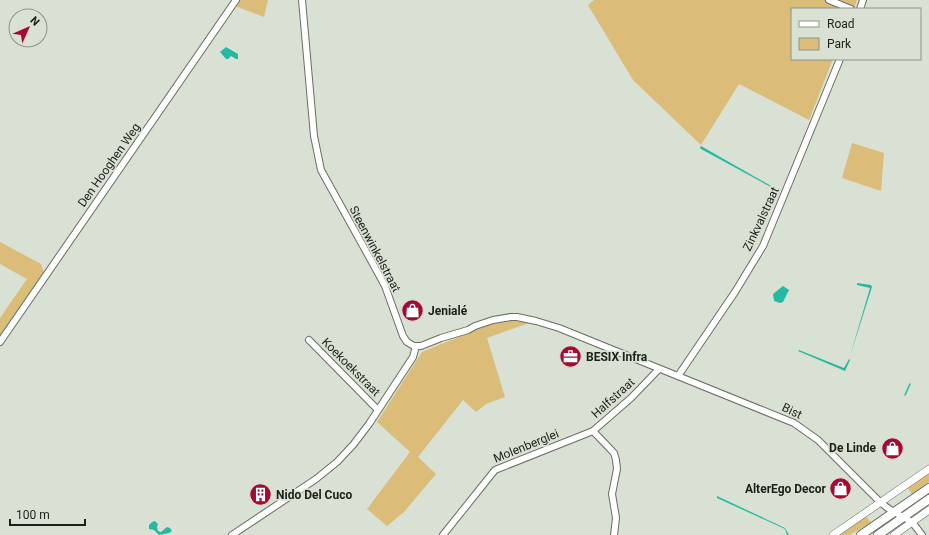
<svg xmlns="http://www.w3.org/2000/svg" width="929" height="535" viewBox="0 0 929 535" font-family="Roboto,sans-serif">
  <style>
    .green { fill: #dbbc78 }
    .water { fill: #25b9a3 }
    .lines { fill: none; stroke-linecap: round; stroke-linejoin: round }
    .stream { stroke: #25b9a3; stroke-width: 1.5 }
    .minor-casing { stroke: #676e62; stroke-width: 8 }
    .major-casing { stroke: #676e62; stroke-width: 8 }
    .highway-casing { stroke: #676e62; stroke-width: 10 }
    .minor { stroke: #fff; stroke-width: 6 }
    .major { stroke: #fff; stroke-width: 7 }
    .highway { stroke: #fff; stroke-width: 8 }
    .labels { text-anchor: middle; stroke-width: 3.5; stroke-linejoin: round; paint-order: stroke }
    .street-label { font-size: 12px; fill: #1c1f1a; stroke: #d9e1d4 }
    .poi-label { font-size: 12px; font-weight: bold; fill: #1c1f1a; stroke: #d9e1d4; text-anchor: start }
  </style>
  <rect width="100%" height="100%" fill="#d9e1d4"/>
  <g class="green">
    <path d="M236,0h32l-4,17 -32,-12z"/>
    <path d="M594,0h263l-3,9h-62v50h41l-24,61 -70,-36 -38,61 -68,-65 -45,-75z"/>
    <path d="M852,143l32,10 -3,38 -39,-13z"/>
    <path d="M0,242l41,22 4,11 -42,63 -3,-2v-18l27,-39 -27,-15z"/>
    <path d="M509,321l23,1 -45,16 18,59 -19,7 -10,8 -13,-12 -45,57 18,17 -32,38 -17,14 -20,-17 43,-57 -33,-30 45,-70 66,-27z"/>
    <path d="M929,471v11l-17,12 -5,-7z"/>
    <path d="M866,516l5,7 -22,12h-9z"/>
  </g>
  <g class="water">
    <path d="M226,47l12,7v5h-2l-5,-3 -3,3h-2l-6,-7z"/>
    <path d="M701,146l79,45v1l-79,-43 -1,-1z"/>
    <path d="M857,283l14,2 1,2 -22,69 20,-68 -13,-3z"/>
    <path d="M783,286l6,4 -6,12 -3,1 -6,-2 -1,-7z"/>
    <path d="M799,350l45,18 5,-9 1,1 -5,11 -47,-20z"/>
    <path d="M717,496l68,32 4,7h-2l-2,-6 -68,-31z"/>
    <path d="M155,521l3,3 -1,3 1,4 3,1 6,-5 3,1 2,3 -3,2 -10,2 -5,-5 -5,-1v-4l3,-3z"/>
  </g>
  <g class="lines">
    <path class="stream" d="M905,395l5,-11"/>
    <defs>
      <g id="minor">
        <path d="M302,0l12,136 7,34 57,103 7,13 18,50 4,6 7,4h7l20,-8 27,-8 7,-4 18,-6 18,-3h6l19,4 23,7 235,95 24,17 62,62 9,7 23,13 10,13"/>
        <path d="M829,0l22,9"/>
        <path d="M860,9l3,-9"/>
        <path d="M309,340l69,70"/>
        <path d="M0,342l236,-342"/>
        <path d="M678,376l57,-84 28,-46 77,-187"/>
        <path d="M593,431l21,22 2,7 1,9 -5,25 4,24 -2,17"/>
        <path d="M232,535l84,-56 21,-17 16,-17 16,-21 44,-67 3,-11"/>
        <path d="M443,535l52,-65 98,-39 38,-33 28,-29"/>
      </g>
      <g id="major">
        <path d="M833,535l96,-66"/>
        <path d="M894,535l35,-25"/>
      </g>
      <g id="highway">
        <path d="M861,535l68,-47"/>
        <path d="M878,535l51,-36"/>
      </g>
    </defs>
    <use href="#minor" class="minor-casing"/>
    <use href="#major" class="major-casing"/>
    <use href="#highway" class="highway-casing"/>
    <use href="#minor" class="minor"/>
    <use href="#major" class="major"/>
    <use href="#highway" class="highway"/>
  </g>
  <defs>
    <symbol id="shop-disc" viewBox="-11 -11 22 22"><circle r="9.5" fill="#a50a34" stroke="#d9e1d4"/><path d="M-5-2.5h2.3a2.7 3.5 0 0 1 5.4 0H5L5.5 6h-11ZM-1.5-2.5h3a1.5 2.3 0 0 0-3 0Z" fill="#fff"/></symbol>
    <symbol id="office-disc" viewBox="-11 -11 22 22"><circle r="9.5" fill="#a50a34" stroke="#d9e1d4"/><path d="M-6-3h4V-5.5h4V-3h4V5H-6ZM-1-4.5V-3h2v-1.5ZM-6 0V1H6V0Z" fill="#fff"/></symbol>
    <symbol id="building-disc" viewBox="-11 -11 22 22"><circle r="9.5" fill="#a50a34" stroke="#d9e1d4"/><path d="M-4-6H4V6H1V3H-1V6H-4ZM-2.5-4.3h1.7v1.8h-1.7ZM.8-4.3h1.7v1.8H.8ZM-2.5-1h1.7V.8h-1.7ZM.8-1h1.7V.8H.8Z" fill="#fff"/></symbol>
  </defs>
  <g fill-rule="evenodd">
    <use href="#shop-disc" x="400" y="298" width="25" height="25"/>
    <use href="#office-disc" x="558" y="344" width="25" height="25"/>
    <use href="#shop-disc" x="880" y="436" width="25" height="25"/>
    <use href="#shop-disc" x="828" y="476" width="25" height="25"/>
    <use href="#building-disc" x="248" y="482" width="25" height="25"/>
  </g>
  <g class="labels">
    <g class="street-label">
      <text transform="translate(109 165) rotate(-55)" y="4">Den Hooghen Weg</text>
      <text transform="translate(761 219) rotate(-65)" y="4">Zinkvalstraat</text>
      <text transform="translate(375 249) rotate(62)" y="4">Steenwinkelstraat</text>
      <text transform="translate(351 367) rotate(45)" y="4">Koekoekstraat</text>
      <text transform="translate(613 398) rotate(-42)" y="4">Halfstraat</text>
      <text transform="translate(792 411) rotate(26)" y="4">Bist</text>
      <text transform="translate(526 446) rotate(-22)" y="4">Molenberglei</text>
    </g>
    <g class="poi-label">
      <text x="428" y="315">Jenialé</text>
      <text x="586" y="361">BESIX Infra</text>
      <text x="876" y="452" text-anchor="end">De Linde</text>
      <text x="826" y="493" text-anchor="end">AlterEgo Decor</text>
      <text x="276" y="499">Nido Del Cuco</text>
    </g>
  </g>
  <rect x="791" y="8" width="130" height="52" fill="#d9e1d4" stroke="#8d938a"/>
  <rect x="799" y="21" width="20" height="6" fill="#ffffff" stroke="#8d938a"/>
  <text x="827" y="28" font-size="12" fill="#1c1f1a">Road</text>
  <rect x="799" y="38" width="20" height="12" fill="#dbbc78" stroke="#8d938a"/>
  <text x="827" y="48" font-size="12" fill="#1c1f1a">Park</text>
  <g transform="translate(28 28) rotate(45)"><circle r="19" fill="#d9e1d4" stroke="#8d938a"/>
  <path d="M0-3L7 15L0 10L-7 15Z" fill="#a50a34"/>
  <text y="-6" font-size="11" font-weight="bold" text-anchor="middle" fill="#1c1f1a">N</text>
  </g>
  <path d="M10 519v6h75v-6" fill="none" stroke="#1c1f1a" stroke-width="2"/>
  <text x="16" y="519" font-size="12" fill="#1c1f1a" stroke="#d9e1d4" stroke-width="3" paint-order="stroke">100 m</text>
</svg>
